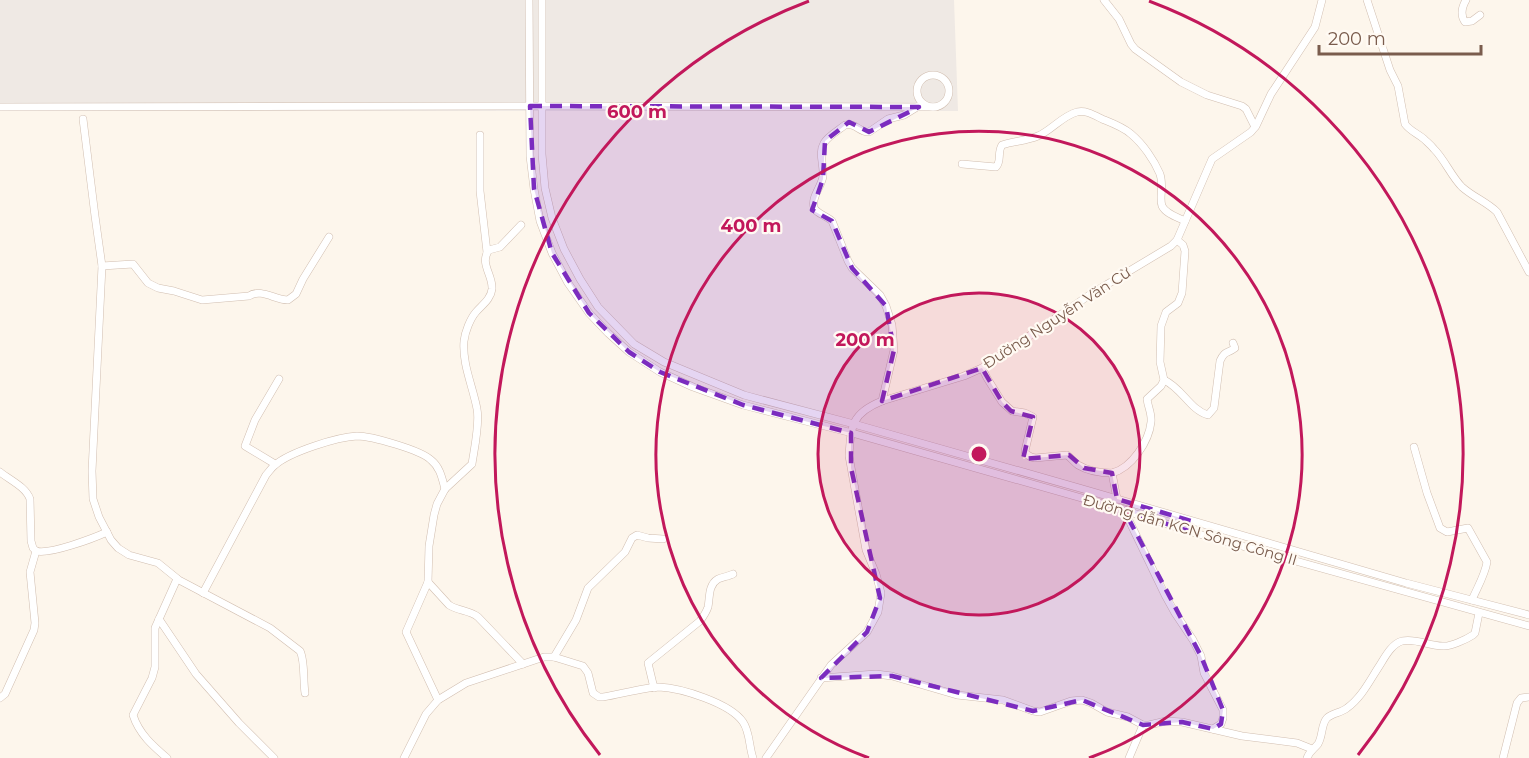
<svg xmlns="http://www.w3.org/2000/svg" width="1529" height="758" viewBox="0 0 1529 758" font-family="Montserrat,sans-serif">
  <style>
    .industrial { fill: #efe9e4 }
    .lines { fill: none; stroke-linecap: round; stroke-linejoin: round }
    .minor-casing { stroke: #d1beb0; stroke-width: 8 }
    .minor { stroke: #fff; stroke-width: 7 }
    .marked { fill: #7b2cbf; fill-opacity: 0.2; stroke: #7b2cbf; stroke-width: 4.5; stroke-dasharray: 12 8; stroke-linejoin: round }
    .ring { fill: none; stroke: #c2185b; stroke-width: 3 }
    .labels { text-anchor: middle; stroke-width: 4.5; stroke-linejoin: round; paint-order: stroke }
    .street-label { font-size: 15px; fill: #7a5c4d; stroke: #fffaf3 }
    .centre { fill: #c2185b; stroke: #fffaf3; stroke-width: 3 }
    .ring-label { font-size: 18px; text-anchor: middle; font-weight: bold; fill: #c2185b; stroke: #fffaf3; stroke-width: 4.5; stroke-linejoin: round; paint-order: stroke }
  </style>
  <rect width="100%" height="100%" fill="#fdf6ec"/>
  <path class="industrial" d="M0,0h954l4,111h-958z"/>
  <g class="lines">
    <defs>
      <g id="minor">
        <path d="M529,0l1,156 4,33 6,32 12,32 16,30 21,30 19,20 21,19 31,20 33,15 50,18 109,28 272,77 64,21 341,95"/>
        <path d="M542,0v154l3,34 7,30 12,31 16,30 18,28 36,37 30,18 80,33 110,29 229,65 323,94 123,32"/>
        <path d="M1104,0l15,19 12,25 4,5 46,33 26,13 35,11 4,3 9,18"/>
        <path d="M1367,0l23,70 8,16 7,38c5,7 12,9 19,15 3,3 7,6 10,10 11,11 17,27 28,38 11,10 25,15 35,25l32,60"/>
        <path d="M1466,0c-4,7 -6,15 -1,22l7,-1 8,-6"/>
        <circle cx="933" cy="91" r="16"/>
        <path d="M0,107l530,-1 406,1"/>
        <path d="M83,119l12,97 7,50 -10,205 1,28 6,18 12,23 7,8 11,7 29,8 21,17 91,48 30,23c5,9 3,30 5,42"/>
        <path d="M480,135v56l7,61"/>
        <path d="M962,164l34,3c6,-6 1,-15 6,-22 12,-4 24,-4 36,-9 14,-6 24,-20 39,-24 9,-2 17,3 25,7 10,4 21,8 29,15 12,10 23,26 29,40 4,12 -1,24 2,32 4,8 15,11 23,15"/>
        <path d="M102,266l31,-2 15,19 10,5 16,3 28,9 47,-4c12,-8 26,4 39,4l8,-6 7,-15 26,-42"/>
        <path d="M982,368l5,10 15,24 10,9 13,2 8,4 -8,34 1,3 5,3 4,1 32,-3c4,3 7,7 11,10 10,6 22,8 34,8"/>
        <path d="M1164,380c18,8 26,30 44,35l6,-7 6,-47c5,-11 7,-7 15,-13l-2,-5"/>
        <path d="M882,401l12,-51 -2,-25 -6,-19 -6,-11 -28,-27 -4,-7 -16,-40c-5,-5 -17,-8 -18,-14 -3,-10 8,-21 9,-31 1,-11 -5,-23 1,-33 4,-7 15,-13 21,-18 10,-3 15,8 24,7l19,-13 16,-4 13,-8"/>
        <path d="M1414,447l13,46 13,35 7,4 21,-4 19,34c-2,13 -10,26 -15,38"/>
        <path d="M275,464l-30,-18 10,-26 24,-41"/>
        <path d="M0,472c10,8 26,15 30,27l1,42 2,7 3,3"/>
        <path d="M1117,499l-5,-26c20,-5 37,-32 39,-51 1,-8 -3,-15 -4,-23l14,-13 3,-6 -4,-18 1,-36 5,-14 12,-9 4,-10 3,-42 -2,-6 -6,-5"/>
        <path d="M1124,510l41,85 10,18 18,27 8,16 3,17 19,37v8l-2,6 -8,5"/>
        <path d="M36,551c13,4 58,-13 71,-19"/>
        <path d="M428,582l21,23c9,6 21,5 29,12l45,47"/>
        <path d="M203,593l63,-118c3,-3 5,-7 9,-10 15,-13 62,-28 82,-29 14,0 64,14 74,24 9,7 11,18 14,29"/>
        <path d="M159,619l37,55 43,49 35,35"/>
        <path d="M554,657l22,-37 12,-32 37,-36 7,-14 5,-3 11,3 15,1"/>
        <path d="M821,678l55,-4 16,2 65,19 46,5 30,11 7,1 31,-11 11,-1 9,3 16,9 21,5 15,8h6l17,-4 16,1 60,14 55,7 15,6"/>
        <path d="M654,688l-6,-25 52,-42c3,-4 6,-8 8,-14 2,-10 0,-22 10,-28 5,-2 11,-3 15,-5"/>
        <path d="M0,698l5,-4 29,-64 1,-7 -5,-51 6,-21"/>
        <path d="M438,700l-32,-68 22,-50 1,-36 5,-31 3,-11 8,-15 27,-25c2,-14 8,-41 5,-55 -4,-22 -15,-45 -13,-68 1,-9 6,-22 12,-29 6,-7 15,-13 16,-23 1,-14 -13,-26 -3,-39l11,-3 21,-22"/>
        <path d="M167,758c-14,-12 -28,-24 -34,-43l19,-37 3,-11v-39l22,-49"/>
        <path d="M404,758l22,-44 12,-14 28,-17 78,-26h10l29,9 5,7 5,20 6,4h4c15,-2 42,-10 56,-10 22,1 71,16 84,35 7,10 6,25 10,36"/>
        <path d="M766,758l65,-93 36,-33 11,-20 3,-19 -5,-19 -10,-24 -17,-94c2,-31 3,-43 33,-55l82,-25 18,-8 109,-74 80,-48 6,-6 35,-81 39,-27 5,-6 15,-32 44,-67 7,-27"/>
        <path d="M1129,758l14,-33"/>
        <path d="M1307,758c2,-6 7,-9 11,-14 5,-8 3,-20 9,-26 5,-5 14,-5 20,-10 14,-10 22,-26 31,-40 6,-9 13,-24 24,-27 15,-3 26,5 41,5 7,1 24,-7 30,-11l2,-2 4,-20"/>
        <path d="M1503,758l14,-55 4,-5 8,-1"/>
      </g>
    </defs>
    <use href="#minor" class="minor-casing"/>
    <use href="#minor" class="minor"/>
  </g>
  <path class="marked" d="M530,106l389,1 -50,25 -20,-10 -24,19 -2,38 -11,31 20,11 20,47 34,38 8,44 -12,51 100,-33 20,34 9,9 22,6 -10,42 46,-4 15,13 28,5 5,26 74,22 -3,10 -64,-21 77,146 22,54 -2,14 -8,5 -31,-7 -39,3 -61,-25 -49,11 -141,-35 -71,2 46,-46 13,-34 -29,-130v-35l-108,-28 -83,-33 -31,-20 -40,-39 -37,-60 -18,-64z"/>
  <circle cx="979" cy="454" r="161" fill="#c2185b" fill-opacity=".12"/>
  <g class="ring">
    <circle cx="979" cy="454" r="161"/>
    <path d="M869 758A323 323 0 1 1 1089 758"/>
    <path d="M600 755A484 484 0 0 1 809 1M1149 1A484 484 0 0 1 1358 755"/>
  </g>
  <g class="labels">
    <g class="street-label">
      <text transform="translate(1057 318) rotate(-33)" y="5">Đường Nguyễn Văn Cừ</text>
      <text transform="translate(1190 530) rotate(16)" y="5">Đường dẫn KCN Sông Công II</text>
    </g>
  </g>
  <circle cx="979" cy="454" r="9" class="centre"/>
  <g class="ring-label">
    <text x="637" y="118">600 m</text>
    <text x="751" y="232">400 m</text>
    <text x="865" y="346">200 m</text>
  </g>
  <path d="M1319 45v9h162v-9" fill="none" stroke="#7a5c4d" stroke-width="3"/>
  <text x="1328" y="45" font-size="18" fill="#7a5c4d" stroke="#fffaf3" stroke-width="4.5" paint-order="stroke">200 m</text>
</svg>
